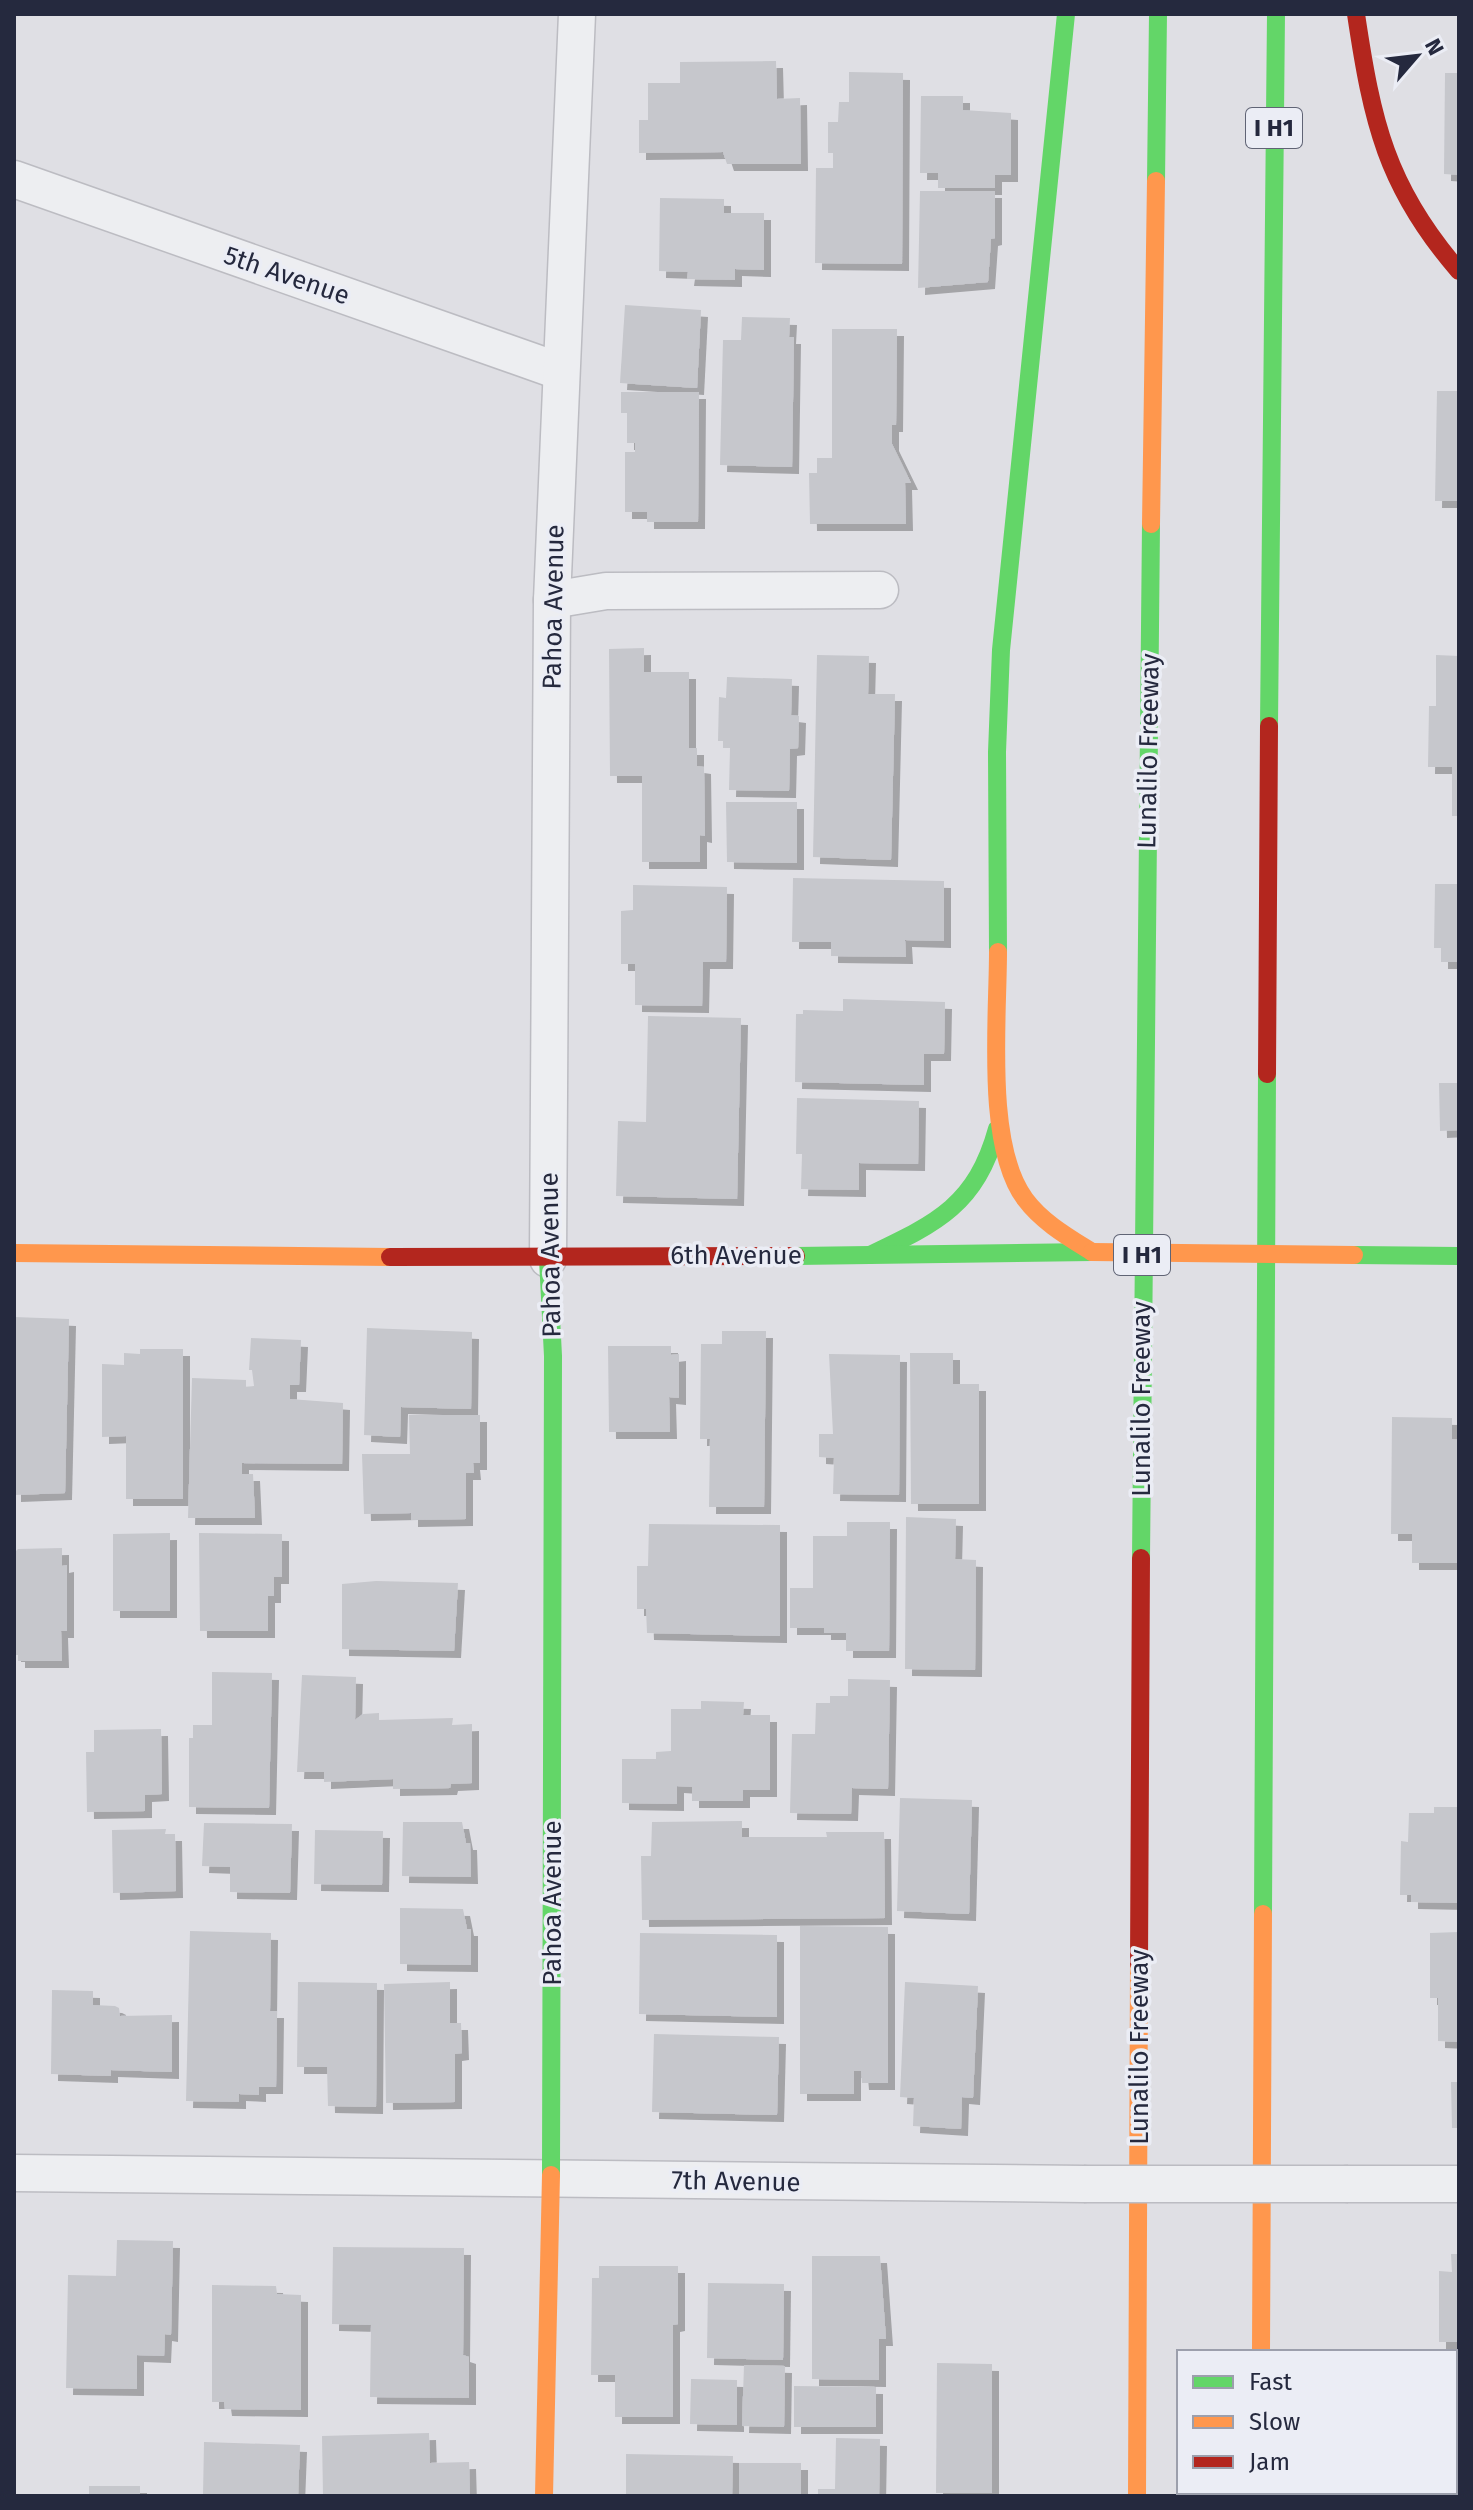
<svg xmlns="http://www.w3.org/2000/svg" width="1473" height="2510" viewBox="0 0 1473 2510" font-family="'Fira Sans',sans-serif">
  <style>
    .building { fill: #c6c7cc; filter: url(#shadow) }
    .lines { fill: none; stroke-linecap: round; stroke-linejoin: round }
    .street-casing { stroke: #bcbcc2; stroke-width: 39 }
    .street { stroke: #edeef1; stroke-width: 36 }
    .fast { stroke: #63d668; stroke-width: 18 }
    .slow { stroke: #ff974d; stroke-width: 18 }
    .jam { stroke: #b3261e; stroke-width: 18 }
    .street-bridge-casing { stroke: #bcbcc2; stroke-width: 39; stroke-linecap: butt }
    .street-bridge { stroke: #edeef1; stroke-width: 36 }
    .slow-bridge { stroke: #ff974d; stroke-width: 18 }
    .labels { text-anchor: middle; stroke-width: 7; stroke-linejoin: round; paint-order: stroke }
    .shield { fill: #ebedf5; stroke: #606475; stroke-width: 2 }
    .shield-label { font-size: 24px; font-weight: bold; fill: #25293e }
    .street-label { font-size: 26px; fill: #25293e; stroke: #ebedf5 }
  </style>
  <defs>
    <filter id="shadow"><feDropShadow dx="7" dy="7" stdDeviation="0" flood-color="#0004"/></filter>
  </defs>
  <rect width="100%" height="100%" fill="#dfdfe4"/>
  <g class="building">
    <path d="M776,61l1,38 23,-1 1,66h-74l-4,-12 -84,1v-33h9v-37h32v-21z"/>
    <path d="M849,72l54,1 -1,191 -87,-1 1,-95h17v-15h-5v-31h10l1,-20h10z"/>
    <path d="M1445,73h14v102l-15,-1z"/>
    <path d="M921,96h42v14l48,3v62h-16v13h-57v-15h-18z"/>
    <path d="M920,191h75v47l-4,1 -3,43 -70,6z"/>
    <path d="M660,198l64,1v14h40v57l-29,-1v11l-48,-1 1,-7 -29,-1z"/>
    <path d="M625,305l76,5 -4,78 -77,-5z"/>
    <path d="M742,317l48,1 -1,19h5l-2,130 -72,-2 3,-125h18z"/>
    <path d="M832,329h65l-1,96h-4v19l19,39h-6l1,41h-96l-1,-51h8v-15h15z"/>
    <path d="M1437,391h22v110h-24z"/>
    <path d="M621,392h78l-1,130h-51v-10h-22v-60h10v-9h-8v-30h-6z"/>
    <path d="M644,648v24h45v76h8v18l7,1 1,69 -5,-1v27h-58v-86h-32l-1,-127z"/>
    <path d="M817,655l52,1 -1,38h27l-4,166 -78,-3z"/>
    <path d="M1436,655l23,1v160h-7v-49h-24l1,-61h7z"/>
    <path d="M727,677l65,2 -1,36 8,1 -1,32 -8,1 -1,42 -60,-1 1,-42h-7v-7h-5l1,-44 7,1z"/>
    <path d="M726,802h71v61l-70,-1z"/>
    <path d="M793,878l151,3v60l-39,-1 1,17 -75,-1v-14h-39z"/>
    <path d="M1435,884h24v78h-18v-14h-7z"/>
    <path d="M633,885l94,2 -1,75h-23l-1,44 -67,-1v-41h-14v-53l12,-1z"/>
    <path d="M843,999l102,3 -1,52h-20v31l-129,-3 1,-68h7v-4l40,1z"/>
    <path d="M648,1016l93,2 -4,181 -121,-3 2,-75 28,1z"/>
    <path d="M1439,1083h20v47l-19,1z"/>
    <path d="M797,1098l122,3 -1,63 -59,-1v27l-58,-1 1,-35h-6z"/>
    <path d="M14,1317l55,2 -4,174 -51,2z"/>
    <path d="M367,1328l105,4 -1,77 -70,-2 -1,30 -36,-2z"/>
    <path d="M722,1331h44l-2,176h-55l1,-68h-10l1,-95h21z"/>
    <path d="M251,1338l50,2 -2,45h-9v14l53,4 -1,61 -100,-1v11h11l2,44h-67l4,-140 54,2v7l8,-1 -2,-16h-3z"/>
    <path d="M608,1346h63v9l8,-1v44l-10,-1 1,35h-61z"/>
    <path d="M140,1349h43v150h-57v-63l-24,1v-73l22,1v-12l16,1z"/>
    <path d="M910,1353h43v31h26v120h-68z"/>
    <path d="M829,1354l71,1 -1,140 -66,-1 1,-36 -15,-1v-23h14z"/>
    <path d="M409,1415h71v48h-7l1,10h-8v46l-55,1v-7l-47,1 -2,-60h48z"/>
    <path d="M1392,1417l60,1v21l7,1v123h-47v-29h-21z"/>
    <path d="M906,1517l50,2 -1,40 21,1 -1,110 -70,-1z"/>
    <path d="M847,1522h43l-1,129h-43v-18h-22v-5h-34v-40h23v-52h34z"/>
    <path d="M649,1524l131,1v111l-133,-3 -1,-24h-9v-43h11z"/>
    <path d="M170,1533v78h-57v-77z"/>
    <path d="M199,1533l83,1v43h-8v19h-6v35h-68z"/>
    <path d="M62,1548v18l5,-1v66h-6l1,30h-44v-6h-4v-102l4,-4z"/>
    <path d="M376,1581l82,2 -4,68 -112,-2v-65z"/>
    <path d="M212,1672l60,1 -3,135 -80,-1v-69h4v-13h19z"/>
    <path d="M302,1675l54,2 -1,43 8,-6 16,-1v7l74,-2 -1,7 20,-1v59l-21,1 -1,4 -57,1v-10l-69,3v-10h-27z"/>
    <path d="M848,1679l42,1 -2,109 -36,-1 -1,26 -61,-1 2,-79h23l1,-31h14v-7h18z"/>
    <path d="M701,1701l43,1 -1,13h27v75h-27v11h-51v-14l-15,-1v18l-55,-1v-44h34v-7l15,-1v-42h30z"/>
    <path d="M161,1729l1,65 -17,1v16l-58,1 -1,-60h8v-22z"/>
    <path d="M900,1798l72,2 -3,114 -72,-3z"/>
    <path d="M1434,1807h25v96l-48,-1v-7h-11l1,-54 7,1 1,-29h25z"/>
    <path d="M742,1821v16h85l-1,-5h58l1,86 -243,2 -1,-64h10l1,-34z"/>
    <path d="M403,1822h59l4,21h4l1,34 -69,-1z"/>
    <path d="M204,1823l88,1 -2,69 -60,-1v-25l-28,-1z"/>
    <path d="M166,1829l-1,5h10l1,57 -63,2 -1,-63z"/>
    <path d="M315,1830l68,1 -1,54 -68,-1z"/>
    <path d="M400,1908l63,1 4,20h4v36l-71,-1z"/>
    <path d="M800,1926l88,1v156h-26l-1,-12h-7v23h-54z"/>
    <path d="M190,1931l81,2 -1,78h7l-1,76h-17v8l-20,-1v8l-53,-1z"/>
    <path d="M1459,1932v110l-21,-1v-43h-8v-65z"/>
    <path d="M640,1933l137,2v82l-138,-3z"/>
    <path d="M298,1982l79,1 -1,124 -48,-1 -1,-39h-30z"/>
    <path d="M450,1982v41h11l1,30 -7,1v48l-69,1 -2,-119z"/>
    <path d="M905,1982l73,4 -5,112 -11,-1 -1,32 -48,-3 1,-28 -14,-1z"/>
    <path d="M52,1990l41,1v14l22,1 4,2 1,8 52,-1v57l-61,-2v6l-60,-2z"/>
    <path d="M654,2034l125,3 -2,78 -125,-3z"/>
    <path d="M1451,2082h8v46h-7z"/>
    <path d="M117,2240l56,1 -2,94 -6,-1 -1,22 -27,-1v34l-71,-1 2,-113 48,1z"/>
    <path d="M333,2247l131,1 -1,107 6,2v41l-99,-1 1,-72 -39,-1z"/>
    <path d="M1451,2254h8v88h-20v-71l13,1z"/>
    <path d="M812,2256h68l6,83h-7v41l-67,-1z"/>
    <path d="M599,2266h79v58l-5,1v92h-58v-42h-24l1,-97h7z"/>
    <path d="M708,2283l76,1 -1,76 -76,-2z"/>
    <path d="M212,2285l64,1 1,8 24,1v115l-76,-1 -1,-7h-12z"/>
    <path d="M937,2363l55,1v129h-56z"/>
    <path d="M744,2365l41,1 -1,61 -42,-1z"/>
    <path d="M691,2379l46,1v45l-47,-1z"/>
    <rect x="1455" y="2379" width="4" height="99"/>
    <path d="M794,2386l82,1v40h-82z"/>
    <path d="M429,2433l1,30 39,-1 1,34h-147l-1,-60z"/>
    <path d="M836,2438l44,1 -1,57h-61v-7h17z"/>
    <path d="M204,2442l96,3 -2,51h-95z"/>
    <path d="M626,2454l107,2 -1,40h-106z"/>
    <rect x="739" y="2463" width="62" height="33"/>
    <rect x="89" y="2486" width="51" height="10"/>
  </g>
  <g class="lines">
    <defs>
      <g id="street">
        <path d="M14,179l545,192"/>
        <path d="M552,600l54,-9 274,-1"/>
        <path d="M548,1259l4,-659 25,-586"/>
        <path d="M14,2173l1070,11"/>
        <path d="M1348,2184h111"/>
      </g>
    </defs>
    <use href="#street" class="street-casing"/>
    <use href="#street" class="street"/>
    <g class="fast">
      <path d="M1156,181l2,-167"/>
      <path d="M1269,726l7,-712"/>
      <path d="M998,952l-1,-200 4,-102 65,-636"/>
      <path d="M870,1255c67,-32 106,-50 127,-126"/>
      <path d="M1354,1255l105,1"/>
      <path d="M796,1256l296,-4"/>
      <path d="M548,1259l5,97 -2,819"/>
      <path d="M1141,1558l10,-1034"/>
      <path d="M1263,1914l4,-840"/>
      <path d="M1260,2492v4"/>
    </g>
    <g class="slow">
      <path d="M1151,524l5,-343"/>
      <path d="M998,952c0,67 -13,193 27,247 17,23 43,38 67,53"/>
      <path d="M14,1253l376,4"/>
      <path d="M1261,2352l2,-438"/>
      <path d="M544,2496l7,-321"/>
      <path d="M1137,2496l2,-532"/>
    </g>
    <g class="jam">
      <path d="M1356,14c16,107 30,173 103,257"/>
      <path d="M1267,1074l2,-348"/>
      <path d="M390,1257l406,-1"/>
      <path d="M1139,1964l2,-406"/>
    </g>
    <defs>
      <path id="street-bridge" d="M1084,2184h264"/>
    </defs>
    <use href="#street-bridge" class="street-bridge-casing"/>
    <use href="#street-bridge" class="street-bridge"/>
    <path class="slow-bridge" d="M1092,1252l262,3"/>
  </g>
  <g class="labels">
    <g class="shield">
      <rect x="1246" y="108" width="56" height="40" rx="6"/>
      <rect x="1114" y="1235" width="56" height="40" rx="6"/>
    </g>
    <g class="shield-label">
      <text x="1274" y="136">I H1</text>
      <text x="1142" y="1263">I H1</text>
    </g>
    <g class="street-label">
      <text transform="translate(287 275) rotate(19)" y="9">5th Avenue</text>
      <text transform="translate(553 607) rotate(-89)" y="9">Pahoa Avenue</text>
      <text transform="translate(1148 751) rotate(-89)" y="9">Lunalilo Freeway</text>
      <text transform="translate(550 1255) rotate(-91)" y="9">Pahoa Avenue</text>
      <text x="736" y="1264">6th Avenue</text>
      <text transform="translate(1141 1399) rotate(-90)" y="9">Lunalilo Freeway</text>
      <text transform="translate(552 1903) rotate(-90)" y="9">Pahoa Avenue</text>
      <text transform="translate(1139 2047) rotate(-90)" y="9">Lunalilo Freeway</text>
      <text transform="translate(736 2181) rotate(1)" y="9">7th Avenue</text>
    </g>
  </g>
  <rect width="1473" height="2510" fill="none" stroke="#25293e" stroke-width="32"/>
  <rect x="1177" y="2350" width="280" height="144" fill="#ebedf5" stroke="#9c9fac" stroke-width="2"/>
  <rect x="1193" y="2376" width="40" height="12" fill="#63d668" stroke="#9c9fac" stroke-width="2"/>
  <text x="1249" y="2390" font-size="24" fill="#25293e">Fast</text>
  <rect x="1193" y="2416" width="40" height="12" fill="#ff974d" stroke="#9c9fac" stroke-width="2"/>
  <text x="1249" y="2430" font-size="24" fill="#25293e">Slow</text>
  <rect x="1193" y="2456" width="40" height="12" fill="#b3261e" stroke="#9c9fac" stroke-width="2"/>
  <text x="1249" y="2470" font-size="24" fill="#25293e">Jam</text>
  <g transform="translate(1417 56) rotate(62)" stroke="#ebedf5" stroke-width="6" paint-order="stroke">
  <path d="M0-6L14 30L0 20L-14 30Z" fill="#25293e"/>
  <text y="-12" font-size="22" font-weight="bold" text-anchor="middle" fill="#25293e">N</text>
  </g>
</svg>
